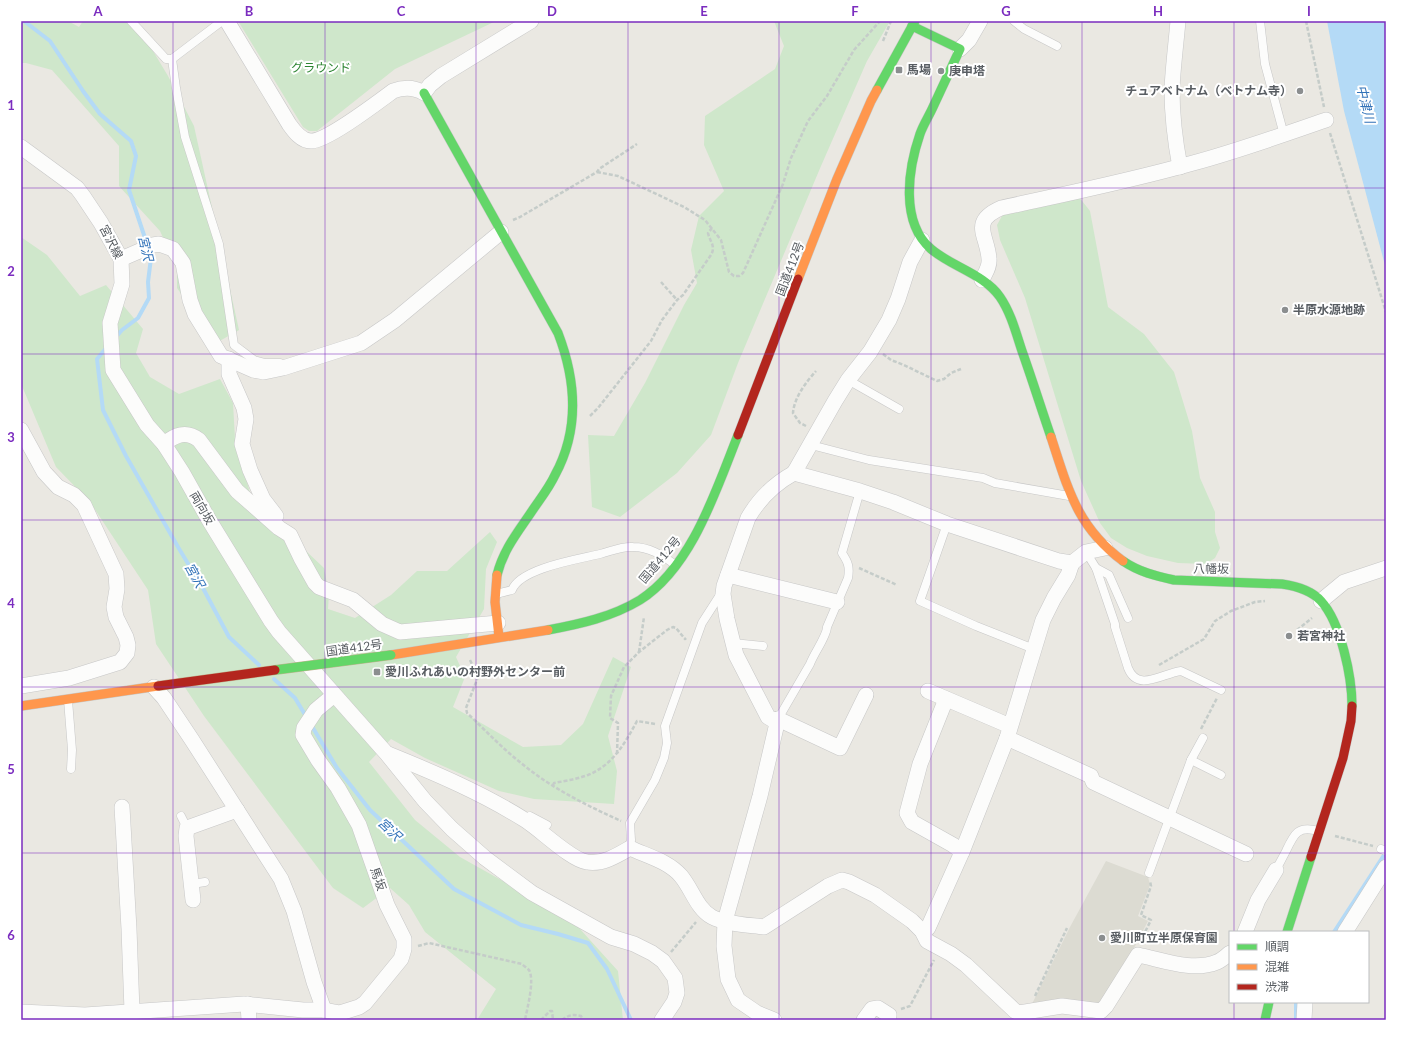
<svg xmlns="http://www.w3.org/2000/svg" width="1407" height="1041" viewBox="0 0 1407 1041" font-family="Lato,'Noto Sans JP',sans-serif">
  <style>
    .education { fill: #dcdbd2 }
    .green { fill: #cfe7cb }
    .water { fill: #b4daf6 }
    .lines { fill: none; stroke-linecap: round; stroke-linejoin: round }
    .stream { stroke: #b4daf6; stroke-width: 4 }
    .lane-casing { stroke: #c7c7c7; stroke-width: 9 }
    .street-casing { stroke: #c7c7c7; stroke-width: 16 }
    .fast-casing { stroke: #c7c7c6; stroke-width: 10 }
    .slow-casing { stroke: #c7c7c6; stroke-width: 10 }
    .jam-casing { stroke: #c7c7c6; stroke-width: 10 }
    .path { stroke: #c5ccc9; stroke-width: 2.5; stroke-dasharray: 4 2; stroke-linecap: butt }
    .lane { stroke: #fcfcfb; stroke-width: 8 }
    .street { stroke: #fcfcfb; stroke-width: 15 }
    .fast { stroke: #63d668; stroke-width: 9 }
    .slow { stroke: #ff974d; stroke-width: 9 }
    .jam { stroke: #b3261e; stroke-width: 9 }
    .fast-bridge-casing { stroke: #c1b290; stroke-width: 10; stroke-linecap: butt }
    .jam-bridge-casing { stroke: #c1b290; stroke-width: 10; stroke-linecap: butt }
    .fast-bridge { stroke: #63d668; stroke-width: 9 }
    .jam-bridge { stroke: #b3261e; stroke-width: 9 }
    .grid { fill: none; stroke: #7b2cbf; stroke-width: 1; stroke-opacity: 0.55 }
    .poi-dot { fill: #8b8e8f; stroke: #fff; stroke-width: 1.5 }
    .labels { text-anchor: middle; stroke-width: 4; stroke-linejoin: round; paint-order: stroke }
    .park-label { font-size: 12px; fill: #2d8532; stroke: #fff }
    .poi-label { font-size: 12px; font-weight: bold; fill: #585d62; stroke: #fff; text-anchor: start }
    .street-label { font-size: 12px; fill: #585d62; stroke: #fff }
    .water-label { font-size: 13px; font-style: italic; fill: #3373b9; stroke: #fff }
    .neatline { fill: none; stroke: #7b2cbf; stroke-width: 1.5 }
    .grid-label { font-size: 13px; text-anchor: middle; font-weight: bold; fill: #7b2cbf }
  </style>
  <rect width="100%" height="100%" fill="#eae8e2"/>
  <path class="education" d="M1106,861l42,16 2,8 -12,31 10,5 -15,29 -34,54 -68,2 39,-79z"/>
  <g class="green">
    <path d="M21,21h47l11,6 4,-6h52l33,55 26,50 45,204 -23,13 -39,-55v-20l-17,-37 -41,-45v-40l-67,-76 -26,-7h-5z"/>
    <path d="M238,21h258l-101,48 -78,62h-8l-6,-4z"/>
    <path d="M774,21h116l-23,40 -46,105 -83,197 -27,72 -34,38 -57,44 -28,-10 -4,-72 26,1 31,-53 39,-78 13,-22 -6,-33 8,-34 25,-25 -20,-46 1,-29 70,-47 9,-23z"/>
    <path d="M1079,197l11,14 18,96 36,27 30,38 18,59 8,47 15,34v20l5,16 -5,10 -9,6 -28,-1 -31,-7 -20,-8 -16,-10 -11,-15 -19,-42 -56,-183 -25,-58 -3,-15 5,-9 16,-9z"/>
    <path d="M21,237l26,18 33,41 26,-11 37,44 -7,24 14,24 29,17 41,-15 13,24 2,36 17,61 72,68 5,26 -1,15 27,9 36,-23 26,-24h30l43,-39 7,10 -11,27 -2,40 -28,48 9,20 -12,30 70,40 38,-2 22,-21 30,-67 18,10 -23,69 9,35 -3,33 -80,-5 -35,-8 -74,-33 -34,-19 -22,23 46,58 45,37 111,62 47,52 5,49h-146l19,-31 -71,-57 -16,-27 -19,-17 -27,20 -30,-20 -129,-172 -48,-72 -8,-54 -58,-88 -34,-35 -34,-81 -1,-16z"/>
  </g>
  <path class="water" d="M1327,21h59v248l-42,-158z"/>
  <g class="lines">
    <g class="stream">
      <path d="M24,21l26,20 33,50 17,23 31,27 5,15 -7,34 18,54"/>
      <path d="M115,338l7,-8 16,-12 11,-20 -1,-16 3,-24 -3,-8"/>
      <path d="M107,347l-10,12 6,51 23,46 52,91 26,43 25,47 30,28"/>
      <path d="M274,679l21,19 12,20"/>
      <path d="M310,723l27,45 33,42 84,79 67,36 37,9 30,9 19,26 24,51"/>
      <path d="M1334,932l52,-80"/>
      <path d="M1296,1020v-18"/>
    </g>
    <defs>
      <g id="lane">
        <path d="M131,21l35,38h6l50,-38"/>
        <path d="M1014,21l10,8 33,17"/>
        <path d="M1260,21l5,43 19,71"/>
        <path d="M172,59l4,29 9,49 34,107 15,101 20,15 11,3h15"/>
        <path d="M848,380l51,29"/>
        <path d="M811,445l58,15 114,18 12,5 74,13"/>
        <path d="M947,524l-27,77 56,25 58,23"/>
        <path d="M1086,552l10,16 19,56v3l13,41c10,25 35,5 53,3l40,19"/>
        <path d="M1096,568l13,7 19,43"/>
        <path d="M496,594l16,-4c8,-22 68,-31 88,-36 12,-3 21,-8 33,-7 16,0 29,8 41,17"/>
        <path d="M733,643l30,3"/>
        <path d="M68,700l4,50 -1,19"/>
        <path d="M778,719l32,-55c4,-11 17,-28 17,-37l21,-49c2,-11 0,-16 -6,-25l18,-62"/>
        <path d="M1191,760l30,15"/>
        <path d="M181,816l6,12"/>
        <path d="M530,816l17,9"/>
        <path d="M630,848l1,-8 -1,-17 25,-43 9,-22 3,-15 -2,-17 37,-103 18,-28 3,-1"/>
        <path d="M1381,849l5,2"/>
        <path d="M1276,870c3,-6 7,-13 10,-19 8,-17 12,-26 32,-20"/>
        <path d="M1149,873l42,-113 12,-22"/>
        <path d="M192,884l13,-2"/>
      </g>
      <g id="street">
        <path d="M227,21l62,103c5,7 12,17 22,17 16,0 67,-39 82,-50 11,-4 21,-4 31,2l6,-8 11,-9 90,-55"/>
        <path d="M1178,21c-2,23 -5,46 -6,68 0,27 3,52 8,78"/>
        <path d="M960,49l9,-9 11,-19"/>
        <path d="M21,147l56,41 6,8 18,27 20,36 1,25 -12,39 3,47 34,55 17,19 18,28 27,48 62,101 8,11 108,122 38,47 27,28 33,29 47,35 79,44 23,7 18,9 11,8 12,17 2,15 -3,9 -12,18"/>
        <path d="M922,240l-12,22 -12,37 -9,21 -19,32 -22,28 -13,21 -41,72 66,18 33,11 54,22 112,37 13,2 -4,12 -14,23 -11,22 -36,118 -45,114 -34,76 -6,3"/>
        <path d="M121,259l32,-14 6,-1 14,5 10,14 7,37 5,14 26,42 32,14 11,2 19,-4 78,-25 34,-23 106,-88"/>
        <path d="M982,280c3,-7 8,-13 7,-21 -1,-23 -20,-37 12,-51 64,-14 129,-27 192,-45 45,-12 89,-28 133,-43"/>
        <path d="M229,359v15l15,34 2,11 -4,25 8,26 13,29 13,17"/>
        <path d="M21,430l23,42 14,15 16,8 10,10 32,69 1,15 -3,18 2,10 10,20 2,8 -1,8 -7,9 -51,16 -48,8"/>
        <path d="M164,444c11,-9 22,-14 35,-4l38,51 42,37 11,7 11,23 14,25 4,4 34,13 29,24 18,8 98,-9"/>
        <path d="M1072,563l14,-11 19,-4"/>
        <path d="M728,575l109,27"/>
        <path d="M1321,601l23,-19 42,-14"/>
        <path d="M154,687l10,11 28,42 89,139 13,32 20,71 10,28"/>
        <path d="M928,691l82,35"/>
        <path d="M946,699l-26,65 -13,49 5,9 41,23 9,7"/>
        <path d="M778,719l62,29 26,-53"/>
        <path d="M1007,738l84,38 2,6 153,72"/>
        <path d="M388,754c47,19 94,39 137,66 16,10 46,40 62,42 15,3 31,-7 43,-14 17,8 38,13 51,28 11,13 16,33 31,41 13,7 37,8 52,10l64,-41 14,-6 7,2 26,13 37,26 10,10 5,10 24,13 15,11 49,46 4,2 43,-7 39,5 5,-5 32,-51c25,5 55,17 79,7 5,-2 9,-6 13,-9"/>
        <path d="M122,807l7,122 3,82"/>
        <path d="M193,900l-7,-64 1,-8 50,-18"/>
        <path d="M1245,932l13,-32 18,-30"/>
        <path d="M1345,932l41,-65"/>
        <path d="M248,1004l1,16"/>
        <path d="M21,1012l64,3 159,-11 59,6h21l16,3 19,-6 6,-4 36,-44 3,-10v-10l-17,-34 -28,-80 -21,-37 -20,-28 -15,-25 1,-7 12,-18 18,-15"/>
        <path d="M774,1020l-17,-7 -19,-13 -10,-21 -4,-33 1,-25 35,-125 18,-77 -5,1 -5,-3 -32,-62 -9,-36 -4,-25 1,-8 24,-68c11,-19 26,-34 46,-45"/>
        <path d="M864,1020l8,-11 6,-1 11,7 -1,5"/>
        <path d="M1304,1020l1,-18"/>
      </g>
      <g id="fast">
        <path d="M912,26l48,23c-9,19 -18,39 -27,58 -4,9 -10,18 -13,27 -12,35 -20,88 11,115 21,18 53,25 69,48 11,16 16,36 22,54 10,28 19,57 29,86"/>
        <path d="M877,90l38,-69"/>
        <path d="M424,93l134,240c18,47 22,96 -3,142 -6,13 -15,24 -23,36 -14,21 -29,39 -35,64"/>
        <path d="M1123,561c16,11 33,15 51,19l108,4c14,2 29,6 39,17 20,22 31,76 31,105"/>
        <path d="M548,630c32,-6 64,-13 92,-30 52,-33 76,-110 98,-165"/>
        <path d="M1287,932l24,-75"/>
        <path d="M1265,1020l4,-18"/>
      </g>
      <g id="slow">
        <path d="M798,279l39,-100 34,-78 6,-11"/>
        <path d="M1051,437c17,52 26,90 72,124"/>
        <path d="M497,575l-2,27 4,35"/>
        <path d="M391,655l157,-25"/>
        <path d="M21,706l137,-20"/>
      </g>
      <g id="jam">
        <path d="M738,435l60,-156"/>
        <path d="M1311,857l32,-99 8,-37 1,-15"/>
      </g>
    </defs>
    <use href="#lane" class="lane-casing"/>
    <use href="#street" class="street-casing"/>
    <use href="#fast" class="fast-casing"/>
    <use href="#slow" class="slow-casing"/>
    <use href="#jam" class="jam-casing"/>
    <g class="path">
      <path d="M1306,21l18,86"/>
      <path d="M883,41l8,-20"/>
      <path d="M1330,133l56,179"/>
      <path d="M597,172l21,4 66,31 21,13 16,20 8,32 5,4h5l4,-3 40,-89 8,-26 17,-37 19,-25 27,-46 26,-29"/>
      <path d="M513,220l7,-3 77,-45 2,-3 38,-25"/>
      <path d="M661,282l16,18"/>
      <path d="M883,354l8,6 13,5 33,16 7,-2 7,-6 10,-4"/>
      <path d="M590,416l8,-8 53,-67 11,-21 15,-20 6,-5 28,-40c5,-9 -1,-13 -3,-22l4,-5"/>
      <path d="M806,426l-6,-3 -7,-10c1,-15 13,-31 23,-42"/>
      <path d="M859,568l38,17"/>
      <path d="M1297,630l15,-12"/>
      <path d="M639,652l5,-35"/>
      <path d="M470,660l8,17 -12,31 1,5c18,17 35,35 54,50 30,25 65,42 100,58"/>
      <path d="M1159,665l45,-26 11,-18 16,-10 24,-9 10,-1"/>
      <path d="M1201,729l16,-31"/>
      <path d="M617,754l1,-31 -8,-5 1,-22 13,-29 15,-15 28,-22 6,-3 3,1 9,11 1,-1"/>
      <path d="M553,785l1,-2c11,-2 23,-4 34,-8 25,-10 37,-32 49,-54l18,3"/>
      <path d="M1335,836l38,10"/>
      <path d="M1140,942l11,-22 -10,-5 10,-29 -1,-5"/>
      <path d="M418,946l11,-3 93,21c2,2 5,4 7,6 6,10 -2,39 -4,50"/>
      <path d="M671,952l25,-30"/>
      <path d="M1035,996l32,-68"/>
      <path d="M901,1009l9,-3 24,-46"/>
      <path d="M541,1020l9,-9h2l1,9"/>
      <path d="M562,1020c7,-5 10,-6 19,-4l2,4"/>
    </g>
    <use href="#lane" class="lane"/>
    <use href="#street" class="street"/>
    <use href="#fast" class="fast"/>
    <use href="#slow" class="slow"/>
    <use href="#jam" class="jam"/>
    <defs>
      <path id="fast-bridge" d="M275,670l116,-15"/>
      <path id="jam-bridge" d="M158,686l117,-16"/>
    </defs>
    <use href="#fast-bridge" class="fast-bridge-casing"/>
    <use href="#jam-bridge" class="jam-bridge-casing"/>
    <use href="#fast-bridge" class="fast-bridge"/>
    <use href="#jam-bridge" class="jam-bridge"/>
  </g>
  <path class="grid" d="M173,21v999M325,21v999M476,21v999M628,21v999M779,21v999M931,21v999M1082,21v999M1234,21v911M21,188h1365M21,354h1365M21,520h1365M21,687h1365M21,853h1365M1234,1002v18"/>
  <g class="poi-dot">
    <rect x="895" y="66" width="8" height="8" rx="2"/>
    <circle cx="941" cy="71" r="4"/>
    <circle cx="1300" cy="91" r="4"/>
    <circle cx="1285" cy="310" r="4"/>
    <circle cx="1289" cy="636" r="4"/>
    <rect x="373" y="668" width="8" height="8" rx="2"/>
    <circle cx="1102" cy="938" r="4"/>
  </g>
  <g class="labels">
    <g class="park-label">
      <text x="321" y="72">グラウンド</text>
    </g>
    <g class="poi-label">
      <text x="907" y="74">馬場</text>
      <text x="949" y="75">庚申塔</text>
      <text x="1292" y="95" text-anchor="end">チュアベトナム（ベトナム寺）</text>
      <text x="1293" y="314">半原水源地跡</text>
      <text x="1297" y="640">若宮神社</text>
      <text x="385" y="676">愛川ふれあいの村野外センター前</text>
      <text x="1110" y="942">愛川町立半原保育園</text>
    </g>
    <g class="street-label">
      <text transform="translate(111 242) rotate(63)" y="4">宮沢線</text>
      <text transform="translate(790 269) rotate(-69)" y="4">国道412号</text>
      <text transform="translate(202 508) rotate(60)" y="4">両向坂</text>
      <text transform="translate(660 560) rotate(-50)" y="4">国道412号</text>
      <text transform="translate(1211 569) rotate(1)" y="4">八幡坂</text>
      <text transform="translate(354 648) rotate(-8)" y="4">国道412号</text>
      <text transform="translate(378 879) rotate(71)" y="4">馬坂</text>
    </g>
    <g class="water-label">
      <text transform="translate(1366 104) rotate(76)" y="5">中津川</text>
      <text transform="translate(146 248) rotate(77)" y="5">宮沢</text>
      <text transform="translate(195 575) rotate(61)" y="5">宮沢</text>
      <text transform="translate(390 829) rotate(43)" y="5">宮沢</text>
    </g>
  </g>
  <rect width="1407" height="1041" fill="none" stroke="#ffffff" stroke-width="44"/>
  <rect x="1229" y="931" width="140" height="72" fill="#ffffff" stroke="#bcbec0"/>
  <rect x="1237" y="944" width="20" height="6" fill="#63d668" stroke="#bcbec0"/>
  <text x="1265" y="951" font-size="12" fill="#585d62">順調</text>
  <rect x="1237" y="964" width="20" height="6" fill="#ff974d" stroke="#bcbec0"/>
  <text x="1265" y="971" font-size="12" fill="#585d62">混雑</text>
  <rect x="1237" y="984" width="20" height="6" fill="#b3261e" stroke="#bcbec0"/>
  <text x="1265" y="991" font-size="12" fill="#585d62">渋滞</text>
  <rect x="22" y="22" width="1363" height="997" class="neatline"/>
  <g class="grid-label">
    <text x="98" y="16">A</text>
    <text x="249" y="16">B</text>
    <text x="401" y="16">C</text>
    <text x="552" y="16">D</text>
    <text x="704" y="16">E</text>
    <text x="855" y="16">F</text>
    <text x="1006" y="16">G</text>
    <text x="1158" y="16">H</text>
    <text x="1309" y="16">I</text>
    <text x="11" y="110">1</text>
    <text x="11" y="276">2</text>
    <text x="11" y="442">3</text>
    <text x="11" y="608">4</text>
    <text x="11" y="774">5</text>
    <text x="11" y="940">6</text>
  </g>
</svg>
